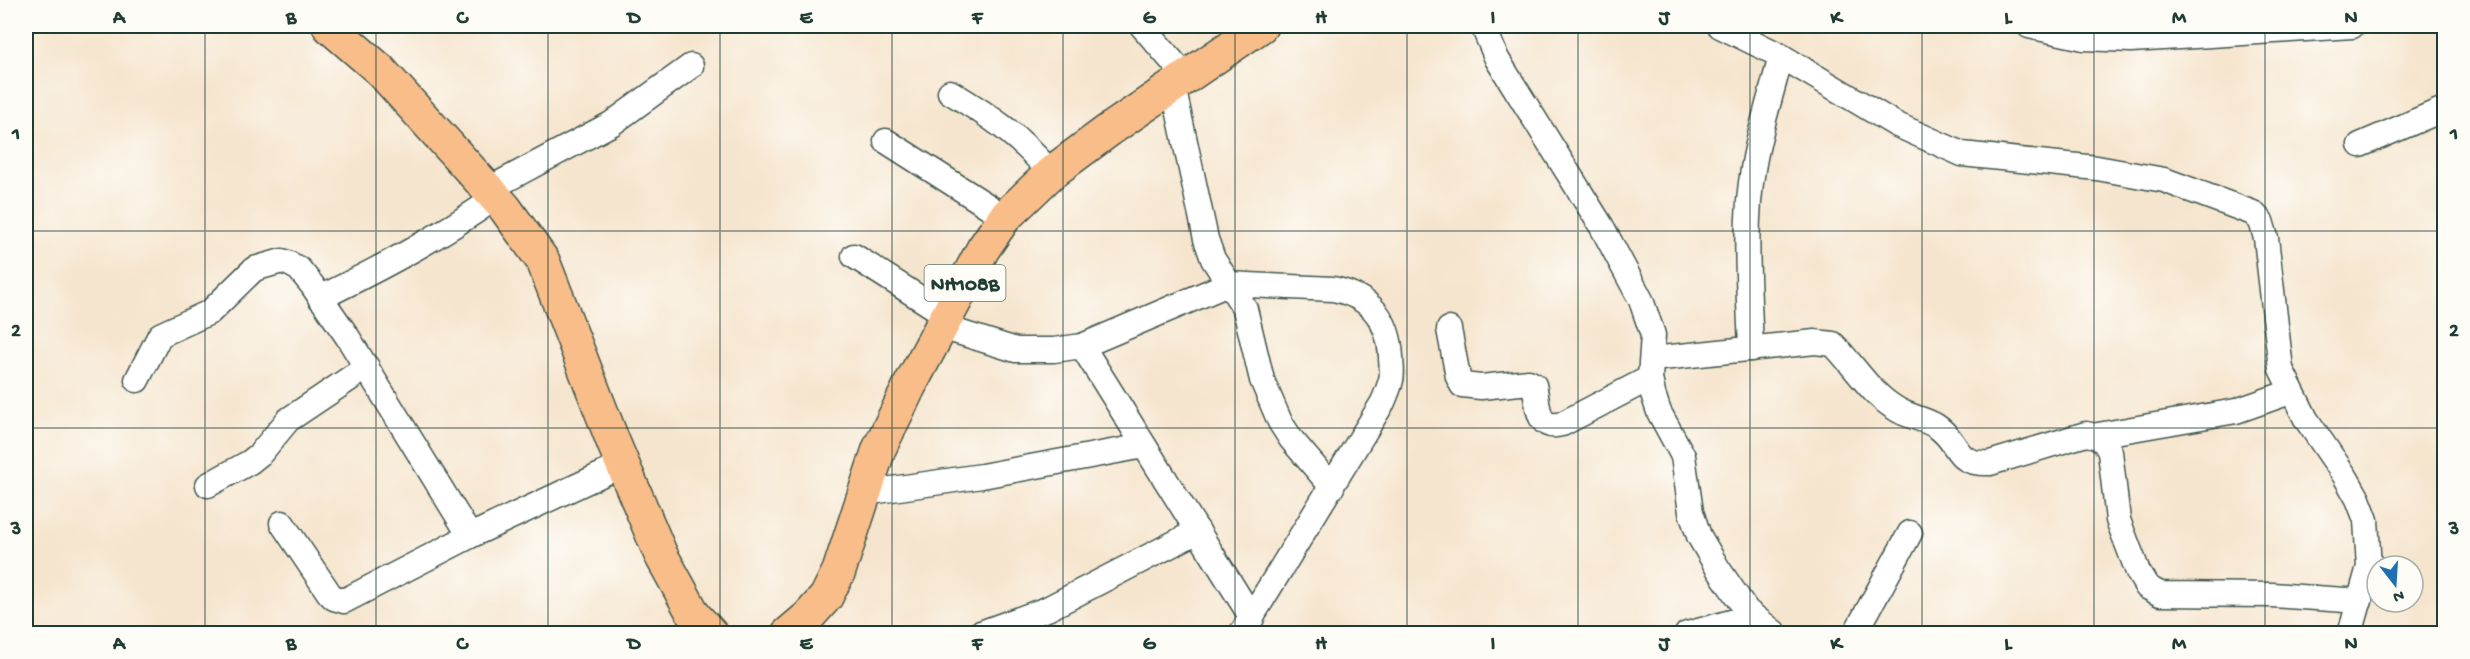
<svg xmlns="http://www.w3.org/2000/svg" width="2470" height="659" viewBox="0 0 2470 659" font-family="'Gochi Hand',sans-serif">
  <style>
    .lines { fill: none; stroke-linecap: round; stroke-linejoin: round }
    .minor-casing { stroke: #3f564b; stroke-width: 27 }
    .highway-casing { stroke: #3f564b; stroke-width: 36 }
    .minor { stroke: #fff; stroke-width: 24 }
    .highway { stroke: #f9bd89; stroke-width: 33 }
    .grid { fill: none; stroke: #1f3d34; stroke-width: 1.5; stroke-opacity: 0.55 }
    .labels { text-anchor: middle; stroke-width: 4.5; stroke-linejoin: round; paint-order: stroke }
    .shield { fill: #fdfcf7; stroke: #62766e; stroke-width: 1.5 }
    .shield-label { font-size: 21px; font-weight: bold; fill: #1f3d34 }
    .neatline { fill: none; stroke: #1f3d34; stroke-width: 2 }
    .grid-label { font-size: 20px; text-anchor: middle; font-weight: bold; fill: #1f3d34 }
  </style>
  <rect width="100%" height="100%" fill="#fdfcf7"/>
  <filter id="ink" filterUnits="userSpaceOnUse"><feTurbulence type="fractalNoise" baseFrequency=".0167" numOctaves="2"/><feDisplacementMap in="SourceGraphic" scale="12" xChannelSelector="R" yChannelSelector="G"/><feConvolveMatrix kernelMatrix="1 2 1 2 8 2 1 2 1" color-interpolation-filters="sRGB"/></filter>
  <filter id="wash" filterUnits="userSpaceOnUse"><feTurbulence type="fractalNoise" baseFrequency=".008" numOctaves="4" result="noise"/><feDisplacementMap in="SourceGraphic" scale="24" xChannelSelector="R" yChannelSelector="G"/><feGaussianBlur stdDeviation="1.35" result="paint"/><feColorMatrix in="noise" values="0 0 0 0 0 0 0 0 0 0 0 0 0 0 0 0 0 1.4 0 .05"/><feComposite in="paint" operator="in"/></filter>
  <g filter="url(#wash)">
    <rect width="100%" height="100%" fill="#f6e5ce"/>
  </g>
  <g filter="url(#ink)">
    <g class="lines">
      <defs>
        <g id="minor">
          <path d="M1142,26l44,51"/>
          <path d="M1483,26l14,33 105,168 39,73 12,35 -3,43 3,16 6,18 24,44 8,56 8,24 18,31 30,44 29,23"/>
          <path d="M1720,26l61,30 114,68 67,30 135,14 67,12 89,33 8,8 5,17 15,131 25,50 39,57 13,23 8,21 3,47 -19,67"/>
          <path d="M2029,26l55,12 47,2 221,-14"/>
          <path d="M1173,86l33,153 7,20 32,50 17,71 18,42 11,17 41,48"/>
          <path d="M950,92c43,26 68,43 101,81"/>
          <path d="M886,141l119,76"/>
          <path d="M2360,145l84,-36"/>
          <path d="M487,190l124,-66 80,-58"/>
          <path d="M854,256l94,60"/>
          <path d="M320,298c61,-30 120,-61 175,-100"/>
          <path d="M942,327l74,23h38l28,-4 146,-62 105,5c37,7 56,30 58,68 0,7 2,16 0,23 -2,8 -5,15 -8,22l-142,232"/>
          <path d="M1449,329l9,48 4,8 19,2 48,-5 5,3c5,19 1,46 28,39l88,-46"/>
          <path d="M1082,346l170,272"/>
          <path d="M1751,349c-2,-60 -8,-121 2,-180 6,-38 19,-76 28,-113"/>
          <path d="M1652,359l163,-17 18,2c22,22 37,50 65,66 12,7 27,9 38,16 26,17 16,39 54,37l96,-29c14,2 18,6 24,18l8,68 20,52 9,15 13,7 112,1 88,6"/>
          <path d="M137,380l23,-45 50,-23 44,-43 28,-8 8,3 9,5 13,16 35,51 123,200"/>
          <path d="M2098,435l138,-24 54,-19"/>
          <path d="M208,485l42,-23 10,-8 28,-34 79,-53"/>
          <path d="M864,493l118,-17 162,-30"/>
          <path d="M282,523l47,70 5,5 10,3 126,-65 152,-71"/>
          <path d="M978,634l69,-25 151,-78"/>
          <path d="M1687,634l66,-18"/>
          <path d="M1855,634l55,-101"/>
        </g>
        <g id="highway">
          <path d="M329,26l51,44 125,138 38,53 71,183 47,111 33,60 17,19"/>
          <path d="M788,634l20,-17 18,-20 13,-26 40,-122 31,-64 73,-136 22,-32 46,-44 58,-43 152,-104"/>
        </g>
      </defs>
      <use href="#minor" class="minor-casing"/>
      <use href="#highway" class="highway-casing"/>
      <use href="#minor" class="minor"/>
      <use href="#highway" class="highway"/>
    </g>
  </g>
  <path class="grid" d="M205,26v608M376,26v608M548,26v608M720,26v608M892,26v608M1063,26v608M1235,26v608M1407,26v608M1578,26v608M1750,26v608M1922,26v608M2094,26v608M2265,26v608M26,231h2418M26,428h2418"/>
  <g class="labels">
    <rect class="shield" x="924.5" y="265" width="81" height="36" rx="4.5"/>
    <g class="shield-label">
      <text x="965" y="290">NH108B</text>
    </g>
  </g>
  <rect width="2470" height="659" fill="none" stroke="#fdfcf7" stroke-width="66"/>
  <g transform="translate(2395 584) rotate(163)"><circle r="28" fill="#fdfcf7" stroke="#a4b0a9" stroke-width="1.5"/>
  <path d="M0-4.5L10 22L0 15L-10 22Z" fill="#1f6fb2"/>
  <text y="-9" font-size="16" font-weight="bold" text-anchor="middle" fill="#1f3d34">N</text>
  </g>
  <rect x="33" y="33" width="2404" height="593" class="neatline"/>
  <g class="grid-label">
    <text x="119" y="23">A</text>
    <text x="291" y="23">B</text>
    <text x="462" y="23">C</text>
    <text x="634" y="23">D</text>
    <text x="806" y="23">E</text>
    <text x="977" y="23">F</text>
    <text x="1149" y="23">G</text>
    <text x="1321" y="23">H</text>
    <text x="1493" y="23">I</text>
    <text x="1664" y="23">J</text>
    <text x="1836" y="23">K</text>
    <text x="2008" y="23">L</text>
    <text x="2179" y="23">M</text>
    <text x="2351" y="23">N</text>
    <text x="16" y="139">1</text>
    <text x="2454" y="139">1</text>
    <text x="16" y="336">2</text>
    <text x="2454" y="336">2</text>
    <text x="16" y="534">3</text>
    <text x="2454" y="534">3</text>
    <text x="119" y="649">A</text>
    <text x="291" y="649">B</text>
    <text x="462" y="649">C</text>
    <text x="634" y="649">D</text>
    <text x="806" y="649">E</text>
    <text x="977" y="649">F</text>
    <text x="1149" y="649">G</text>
    <text x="1321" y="649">H</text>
    <text x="1493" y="649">I</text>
    <text x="1664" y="649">J</text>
    <text x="1836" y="649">K</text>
    <text x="2008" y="649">L</text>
    <text x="2179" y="649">M</text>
    <text x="2351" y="649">N</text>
  </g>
</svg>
